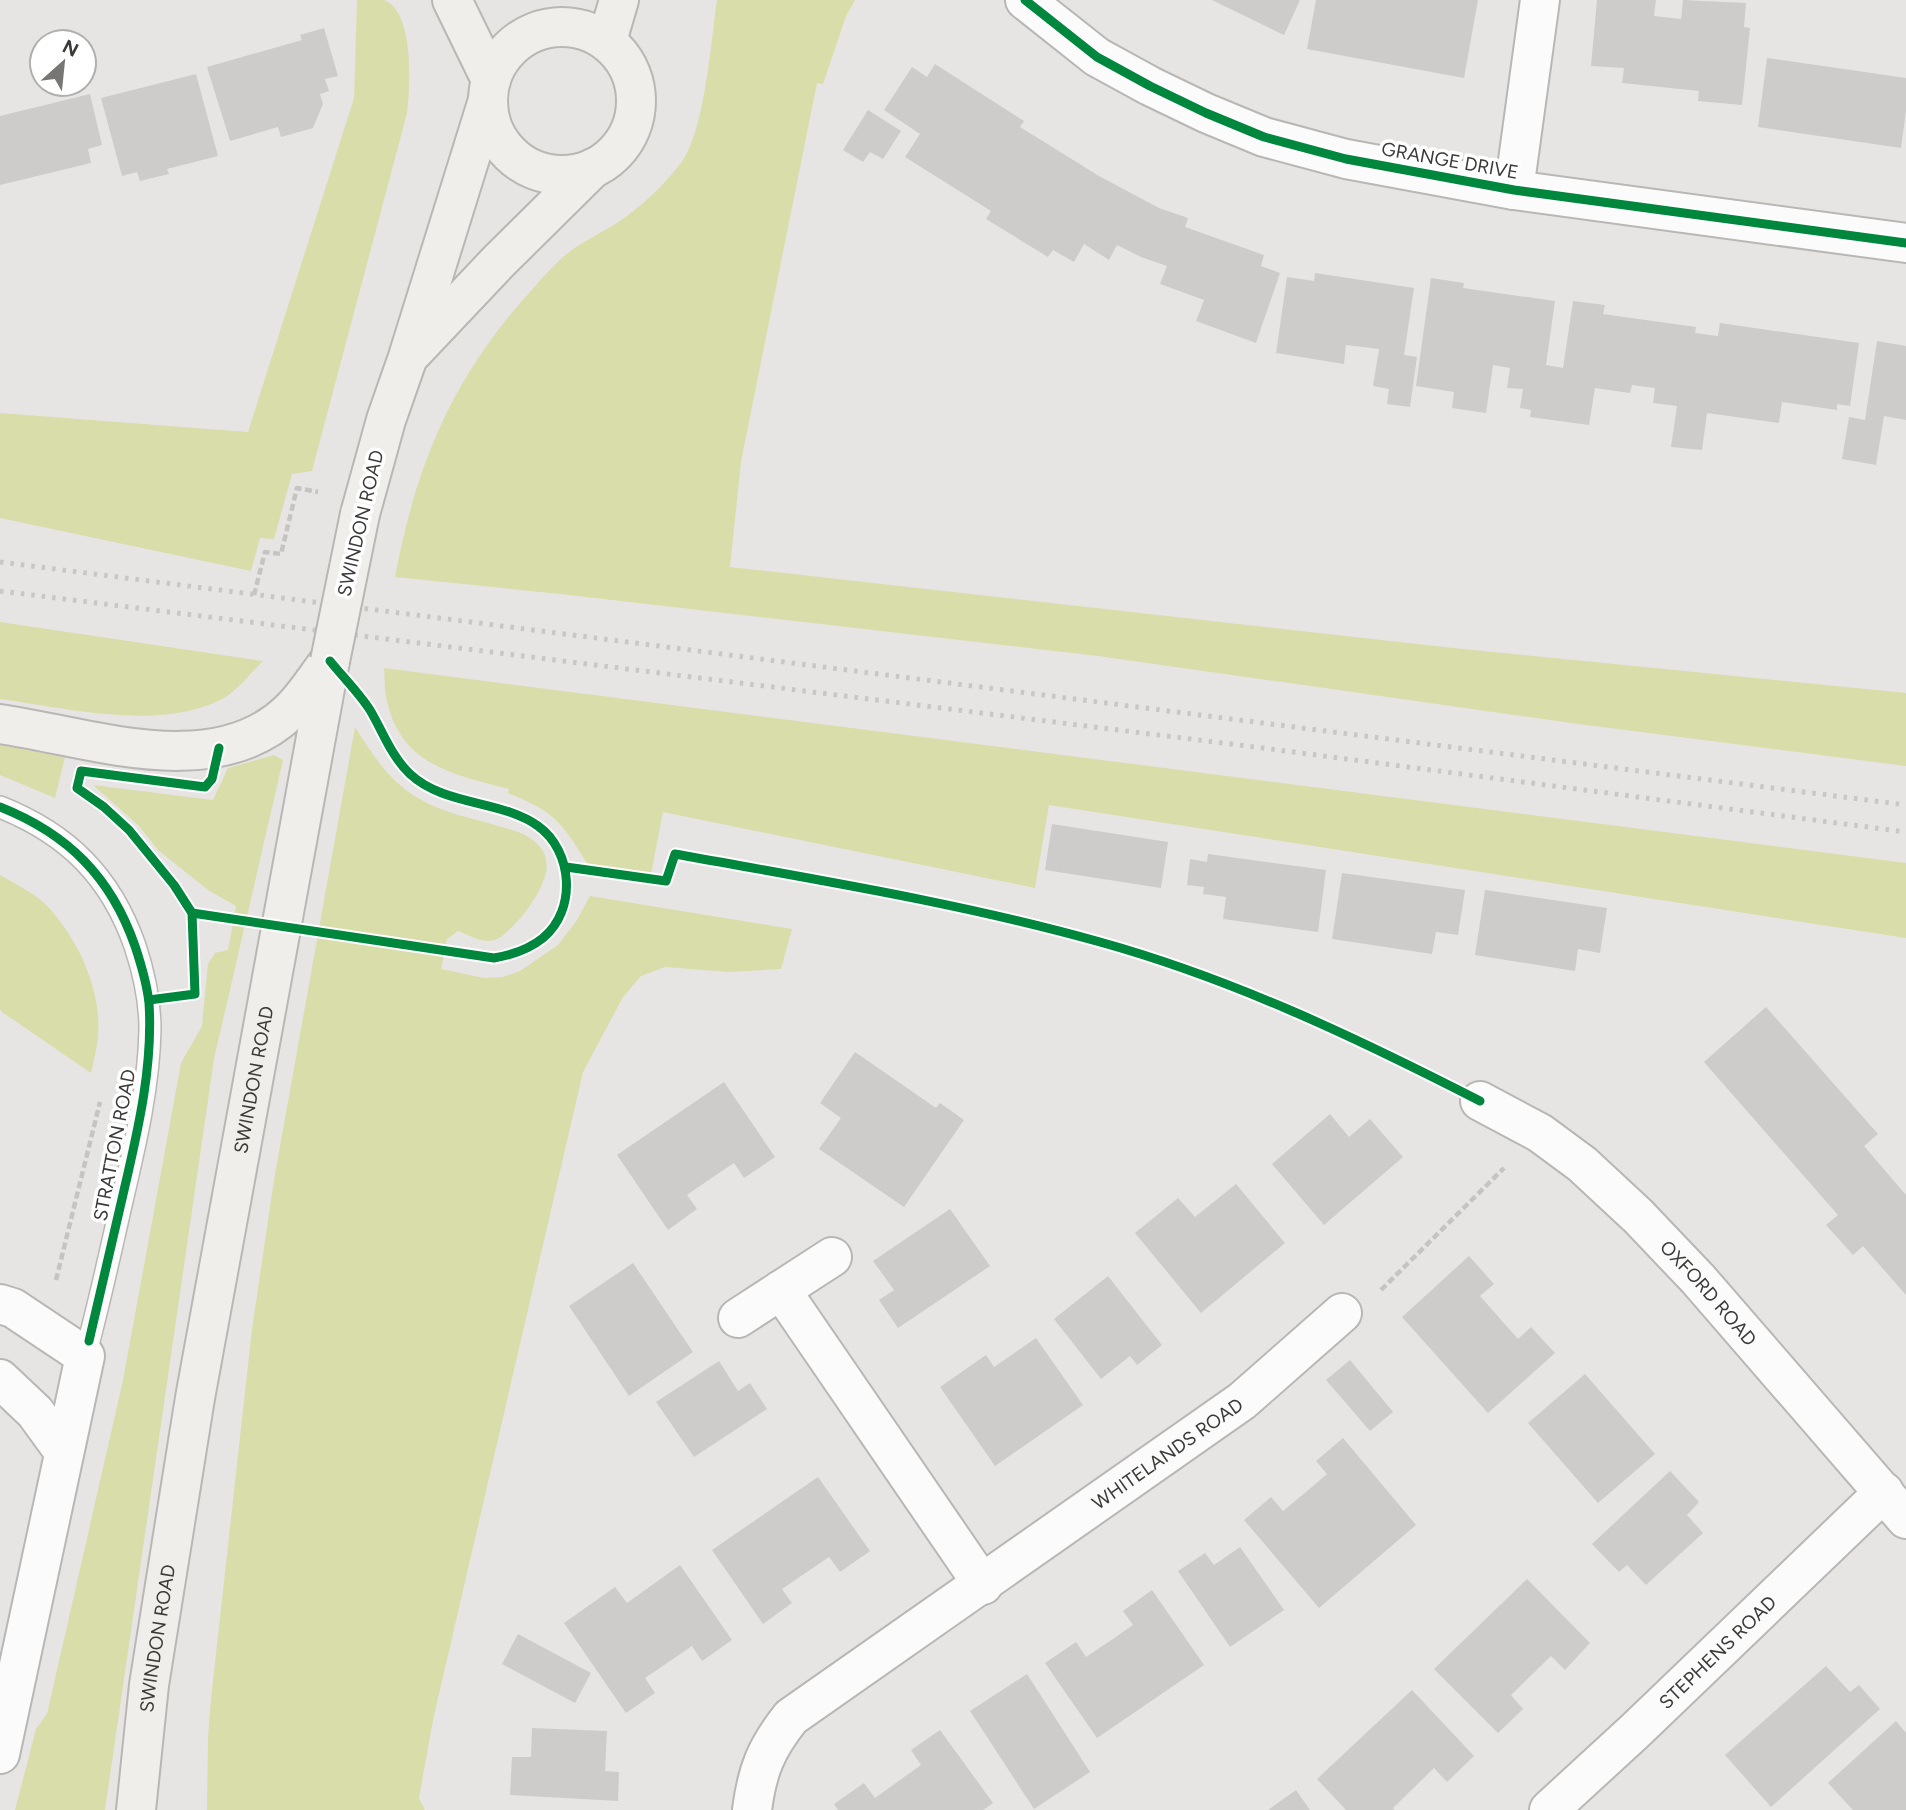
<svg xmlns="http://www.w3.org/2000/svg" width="1906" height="1810" viewBox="0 0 1906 1810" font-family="Figtree,sans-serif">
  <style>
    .green { fill: #d9ddaa }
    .building { fill: #cdcccb }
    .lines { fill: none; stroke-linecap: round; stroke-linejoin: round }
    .lane-casing { stroke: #b9b7b5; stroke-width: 24 }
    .street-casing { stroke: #b9b7b5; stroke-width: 42 }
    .secondary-casing { stroke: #b9b7b5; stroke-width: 42 }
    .path { stroke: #c5c4c3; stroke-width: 4.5; stroke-dasharray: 7 3.5; stroke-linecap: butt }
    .lane { stroke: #fbfbfb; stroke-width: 21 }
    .street { stroke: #fbfbfb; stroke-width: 38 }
    .secondary { stroke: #f0eeeb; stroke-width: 38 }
    .rail { stroke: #c8c7c6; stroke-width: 5; stroke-dasharray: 3.5 7; stroke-linecap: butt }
    .secondary-bridge-casing { stroke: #b9b7b5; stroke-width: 42; stroke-linecap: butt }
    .secondary-bridge { stroke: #f0eeeb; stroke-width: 38 }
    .cycleway-casing { stroke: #fff; stroke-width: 13 }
    .cycleway { stroke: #00873e; stroke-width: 9 }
    .labels { text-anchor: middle; stroke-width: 7; stroke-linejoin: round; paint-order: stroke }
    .street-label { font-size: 19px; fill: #3b3a38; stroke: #fff }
  </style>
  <rect width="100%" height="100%" fill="#e7e5e3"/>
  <g class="green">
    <path d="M357,0c7,0 20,0 27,0 31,12 26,87 23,113l-95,358 -20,3 -18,65 -14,-1 -9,33 -251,-53v-105l248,19 106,-334z"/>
    <path d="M717,0h138l-9,16 -23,68 -6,-1 -76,379 -11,105 723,81 453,45v73l-328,-42 -480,-68 -538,-62 -165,-17c20,-107 54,-192 126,-275 15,-16 30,-36 48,-50 18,-14 40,-22 58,-36 20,-15 42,-36 56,-56 22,-33 28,-119 34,-160z"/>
    <path d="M0,622l263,39c-12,12 -25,29 -39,37 -61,34 -158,10 -224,1z"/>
    <path d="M384,668l1522,195v75l-857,-133 -14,83 -372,-76 -12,62 -64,-11c-27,-43 -31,-50 -79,-70l1,-4c-55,-14 -108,-24 -122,-88 -3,-11 -2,-22 -3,-33z"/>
    <path d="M355,727c18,28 34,54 63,71 24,15 54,20 80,28 11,3 25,6 35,14 14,11 17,25 10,42 -8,19 -19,33 -33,47 -19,20 -29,11 -52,2l-11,8 -6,30 43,9 19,-1 17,-6 38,-26 19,-25 13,-24 202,33 -11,40 -52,3 -64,-5 -24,9 -18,21 -40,75 -150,648 -14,78 6,12h-218l1,-73 3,-38 41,-370 22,-149z"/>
    <path d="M0,745l65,12 -10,41 -55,-23z"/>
    <path d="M274,755l9,5 -69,299 -109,751h-90l21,-81 11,-15 76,-334 58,-317 21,-37 6,-62 7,-11 13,-3 8,-44 -28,-16 -50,-40 -20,-25 -45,-40 120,15 15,-32z"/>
    <path d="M0,875c15,9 37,19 49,33 30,33 53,83 49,128 -1,12 -4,25 -7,37l-89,-61 -2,-3z"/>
  </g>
  <g class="building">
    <path d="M1212,0h88l-16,35z"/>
    <path d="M1316,0h162l-14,78 -157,-29z"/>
    <path d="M1597,0h59l-2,16 27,3 2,-19 63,3 -2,24 6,1 -8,77 -44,-4 1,-10 -77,-8 2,-15 -33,-2z"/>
    <path d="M324,28l14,48 -13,3 4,12 -9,3 3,10 -10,24 -32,9 -3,-10 -48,14 -23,-74 95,-27 -2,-5z"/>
    <path d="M1767,58l139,20v33l-5,37 -143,-21z"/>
    <path d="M935,64l89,57 -4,6 79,49 60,32 29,10 -3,9 79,28 -3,11 19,7 -24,70 -60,-22 8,-21 -44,-16 7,-18 -26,-9 -24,-12 -8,15 -25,-16 -10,18 -21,-12 -5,7 -62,-38 5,-8 -86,-54 15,-23 -36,-24 28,-43 15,10z"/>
    <path d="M196,74l22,82 -51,13 2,5 -29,7 -3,-9 -15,4 -21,-78z"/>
    <path d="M90,94l12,51 -14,4 3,14 -91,22v-69z"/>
    <path d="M868,110l33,21 -18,28 -13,-7 -7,10 -20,-12z"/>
    <path d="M1315,273l99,15 -10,67 13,2 -7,50 -23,-3 2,-15 -16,-3 6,-37 -33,-4 -2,19 -68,-11 11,-76 27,4z"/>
    <path d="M1431,278l33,5 -1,5 92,13 -9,64 17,3 10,-67 32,4 -2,9 93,13 -1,6 23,3 2,-13 139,20 -9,63 -13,-2v6l-55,-8 -3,21 -72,-10 -5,37 -31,-3 6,-41 -24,-3 2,-15 -23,-3 -2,8 -35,-5 -6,37 -59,-8 1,-7 -11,-2 3,-19 -16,-1 3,-20 -17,-3 -7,48 -34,-5 2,-16 -38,-6z"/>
    <path d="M1877,341l29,5v74l-22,-4 -8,49 -34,-6 7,-42 16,3z"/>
    <path d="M1052,824l116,18 -7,46 -116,-18z"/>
    <path d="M1208,854l118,16 -8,62 -95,-13 3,-22 -23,-3 1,-7 -17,-2 3,-26 17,3z"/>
    <path d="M1342,873l123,17 -7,45 -22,-3 -4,22 -100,-15z"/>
    <path d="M1485,890l122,18 -7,45 -22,-4 -3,22 -100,-16z"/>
    <path d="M1766,1007l112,127 -14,12 42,49v100l-43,-49 -10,9 -27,-30 12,-10 -134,-153z"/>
    <path d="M855,1052l81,56 4,-5 24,17 -60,87 -85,-58 22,-31 -21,-15z"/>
    <path d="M724,1082l51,75 -31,21 -10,-15 -24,16 -23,16 10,14 -29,21 -51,-75z"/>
    <path d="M1330,1114l19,23 21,-18 33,38 -79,68 -52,-61z"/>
    <path d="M1236,1184l49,59 -84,70 -66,-80 43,-35 17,19z"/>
    <path d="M950,1209l40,57 -92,62 -19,-28 15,-10 -21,-29z"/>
    <path d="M1469,1256l25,28 -14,12 38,43 13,-12 24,26 -67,60 -86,-96z"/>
    <path d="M633,1263l60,89 -64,44 -60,-90z"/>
    <path d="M1108,1276l54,69 -25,20 -7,-9 -29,23 -47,-60z"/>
    <path d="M1036,1338l47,67 -88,61 -55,-79 46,-32 8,12z"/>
    <path d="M1350,1360l43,52 -23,19 -44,-51z"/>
    <path d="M719,1361l19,30 12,-8 17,26 -73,48 -38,-55z"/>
    <path d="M1585,1374l70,80 -57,49 -70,-80z"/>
    <path d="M1343,1438l73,87 -97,83 -75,-88 27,-23 12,14 23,-19 21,-18 -11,-13z"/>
    <path d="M1670,1471l29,31 -12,13 16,18 -57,52 -19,-20 -8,7 -27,-28z"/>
    <path d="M818,1477l52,74 -30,21 -11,-15 -47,32 10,14 -29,21 -51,-74z"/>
    <path d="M1240,1547l44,63 -54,37 -52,-76 27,-18 9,12z"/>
    <path d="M680,1565l52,75 -30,21 -10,-15 -47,32 10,15 -29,20 -62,-90 51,-36 12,16z"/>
    <path d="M1527,1579l63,64 -25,27 -14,-14 -40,39 12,14 -25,24 -64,-64z"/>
    <path d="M1152,1590l52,75 -107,73 -52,-75 31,-21 10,15 24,-16 23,-16 -10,-14z"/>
    <path d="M518,1634l73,39 -16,30 -73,-39z"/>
    <path d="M1826,1666l24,26 9,-7 21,24 -109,98 -46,-52z"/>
    <path d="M1027,1674l63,98 -56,37 -64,-98z"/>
    <path d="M1412,1690l62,66 -27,26 -13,-14 -41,40 2,2h-49l-29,-31z"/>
    <path d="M1896,1721l10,12v77h-53l-25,-27z"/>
    <path d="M532,1728l75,3 -2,40 14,1 -1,29 -108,-6 2,-38h19z"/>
    <path d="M940,1730l53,73 -10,7h-145l-4,-6 30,-21 11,15 46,-33 -10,-15z"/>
    <path d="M1296,1790l14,20h-42z"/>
  </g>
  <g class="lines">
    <defs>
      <path id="lane" d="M0,807c68,27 111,70 135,139 9,27 15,54 15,83 -1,58 -15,116 -28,172 -12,52 -23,104 -37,155"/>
      <g id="street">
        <path d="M1025,0l72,57 53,29 56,27 58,24 82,22 168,31 392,53"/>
        <path d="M1514,190l26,-190"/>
        <path id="s1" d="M1480,1101l60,32 42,31 56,52 60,63 208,240"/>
        <path d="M781,1290l202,295"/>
        <path d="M0,1304l13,4 72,48 -85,398"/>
        <path d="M738,1318l94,-61"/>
        <path d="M0,1379l35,33 29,40"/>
        <path id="s2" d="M752,1810c5,-39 14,-62 39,-93l451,-316 100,-88"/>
        <path id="s3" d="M1549,1810l86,-79 249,-239"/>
      </g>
      <g id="secondary">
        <path d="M452,0l39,80"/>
        <circle cx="562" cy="101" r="74"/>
        <path d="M607,41l12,-41"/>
        <path d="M412,353l86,-91 95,-94"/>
        <path d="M360,514l26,-94 22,-63 80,-257"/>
        <path d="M0,724c90,13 215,60 290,-13 14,-13 25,-31 37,-47"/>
        <path id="s4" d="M136,1810l13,-125 46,-287 135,-737"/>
      </g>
    </defs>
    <use href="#lane" class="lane-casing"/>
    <use href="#street" class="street-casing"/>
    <use href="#secondary" class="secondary-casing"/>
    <g class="path">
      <path d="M254,595l11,-43 16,2 16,-66 21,4"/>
      <path d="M56,1280l44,-178"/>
      <path d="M1381,1290l123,-122"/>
    </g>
    <use href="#lane" class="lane"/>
    <use href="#street" class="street"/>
    <use href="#secondary" class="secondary"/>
    <g class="rail">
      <path d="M0,562l1906,243"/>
      <path d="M0,591l1255,156 651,85"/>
    </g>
    <defs>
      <path id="secondary-bridge" d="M330,661l30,-147"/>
    </defs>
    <use href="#secondary-bridge" class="secondary-bridge-casing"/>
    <use href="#secondary-bridge" class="secondary-bridge"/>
    <defs>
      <g id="cycleway">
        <path d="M1025,0l72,57 53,29 56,27 58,24 82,22 168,31 392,53"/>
        <path d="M0,807c68,27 111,70 135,139 6,18 12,38 14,57 4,61 -10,123 -24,183 -12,52 -24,103 -36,155"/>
        <path d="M566,867l100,14 9,-27c143,26 286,49 425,88 133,37 257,96 380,159"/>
        <path d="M192,913l302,45c18,-3 34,-8 49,-20 34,-28 30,-87 -5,-112 -36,-26 -94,-20 -128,-52 -19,-18 -27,-42 -40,-64 -11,-17 -27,-33 -40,-49"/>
        <path d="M149,1000l46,-6 -3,-81 -18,-28 -45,-55 -25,-23 -27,-19 4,-17 124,16 7,-8 7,-31"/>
      </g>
    </defs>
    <use href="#cycleway" class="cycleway-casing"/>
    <use href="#cycleway" class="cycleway"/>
  </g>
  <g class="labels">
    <g class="street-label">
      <text transform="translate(1450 160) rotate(10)" y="7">GRANGE DRIVE</text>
      <text transform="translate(360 523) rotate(-77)" y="7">SWINDON ROAD</text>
      <text dy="7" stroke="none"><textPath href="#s4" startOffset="740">SWINDON ROAD</textPath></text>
      <text transform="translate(114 1145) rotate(-79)" y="7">STRATTON ROAD</text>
      <text dy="7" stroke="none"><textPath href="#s1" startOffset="301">OXFORD ROAD</textPath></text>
      <text dy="7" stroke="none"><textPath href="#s2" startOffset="562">WHITELANDS ROAD</textPath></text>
      <text dy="7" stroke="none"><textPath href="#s4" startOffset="173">SWINDON ROAD</textPath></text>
      <text dy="7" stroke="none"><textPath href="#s3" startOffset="231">STEPHENS ROAD</textPath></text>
    </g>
  </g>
  <g transform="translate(63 63) rotate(27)"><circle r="33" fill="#ffffff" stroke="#b1b0af" stroke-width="2"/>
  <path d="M0-5L12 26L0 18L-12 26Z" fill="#777674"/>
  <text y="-10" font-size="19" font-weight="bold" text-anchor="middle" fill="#3b3a38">N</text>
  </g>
</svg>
